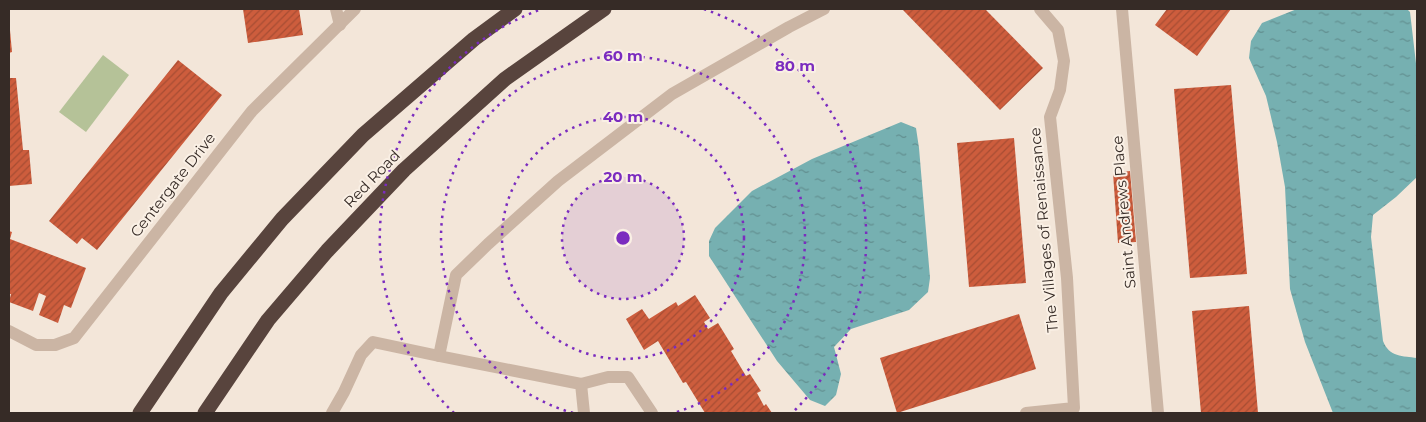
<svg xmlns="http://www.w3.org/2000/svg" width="1426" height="422" viewBox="0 0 1426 422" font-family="Montserrat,sans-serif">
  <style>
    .green { fill: #b5c298 }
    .water { fill: url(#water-ripples) }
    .building { fill: url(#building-hatch) }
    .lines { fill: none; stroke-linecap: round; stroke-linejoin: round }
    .minor { stroke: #cbb5a4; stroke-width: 12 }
    .highway { stroke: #58443d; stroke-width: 15 }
    .ring { fill: none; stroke: #7b2cbf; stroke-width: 2.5; stroke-dasharray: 2.5 5 }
    .labels { text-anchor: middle; stroke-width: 4; stroke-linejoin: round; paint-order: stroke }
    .street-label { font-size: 15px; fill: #362b26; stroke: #faf0e5 }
    .centre { fill: #7b2cbf; stroke: #faf0e5; stroke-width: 2.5 }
    .ring-label { font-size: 15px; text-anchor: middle; font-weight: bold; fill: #7b2cbf; stroke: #faf0e5; stroke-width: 4; stroke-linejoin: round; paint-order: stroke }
  </style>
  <defs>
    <pattern id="water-ripples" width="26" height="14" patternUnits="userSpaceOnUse" patternTransform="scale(1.25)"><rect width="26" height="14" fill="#76b0b1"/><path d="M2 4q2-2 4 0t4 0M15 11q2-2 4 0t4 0" fill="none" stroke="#628f90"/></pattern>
    <pattern id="building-hatch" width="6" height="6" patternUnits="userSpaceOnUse" patternTransform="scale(1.25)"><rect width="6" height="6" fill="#cd5d3d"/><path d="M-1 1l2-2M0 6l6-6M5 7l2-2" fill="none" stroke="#a74d33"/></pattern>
  </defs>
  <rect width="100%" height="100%" fill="#f3e6d9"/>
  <path class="green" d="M103,55l26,20 -43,57 -27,-20z"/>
  <g class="water">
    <path d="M1297,9h110l3,3 7,60v105l-21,20 -23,18 -2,22 12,104c6,16 20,15 34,17v55h-84l-28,-71 -15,-53 -5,-102 -8,-45 -11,-46 -17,-38 2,-17 11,-18z"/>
    <path d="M901,122l15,6 3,20 11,130 -2,14 -19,18 -58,19 -17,18 7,27 -5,21 -11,11 -15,-6 -33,-39 -68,-105v-15l6,-13 37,-37 60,-32z"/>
  </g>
  <g class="building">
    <path d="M243,9h56l4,26 -55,8z"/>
    <path d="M902,9h83l58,59 -43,42z"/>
    <path d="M1167,9h64l-34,47 -42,-31z"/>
    <path d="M9,30h1l2,22 -3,1z"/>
    <path d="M178,60l44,35 -125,155 -15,-12 -5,6 -28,-23z"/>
    <path d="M9,78h7l7,72h6l3,34 -23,2z"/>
    <path d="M1231,85l16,189 -57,4 -16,-189z"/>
    <path d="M1014,138l12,145 -57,4 -12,-144z"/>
    <path d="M1130,171l6,71 -18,1 -5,-70z"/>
    <path d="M9,231l3,1 -2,7 76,29 -15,40 -7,-3 -6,18 -19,-8 7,-19 -7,-3 -6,18 -24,-9 2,-8h-2z"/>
    <path d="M695,295l15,23 -6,4 4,7 10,-6 16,26 -3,2 15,25 4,-2 11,17 -4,2 7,13 2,-2 6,9h-67l-19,-31 -3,1 -25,-42 -14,9 -18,-31 16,-10 7,10 27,-17 2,4z"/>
    <path d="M1249,306l9,107h-57l-9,-102z"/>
    <path d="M1019,314l17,55 -139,44 -17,-55z"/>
  </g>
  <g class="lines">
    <g class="minor">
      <path d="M336,9l4,16"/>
      <path d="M1122,9l36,404"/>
      <path d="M9,331l27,14h19l19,-7 178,-227 103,-102"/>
      <path d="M439,356l17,-81 32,-31 70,-63 114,-87 117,-67 35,-18"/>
      <path d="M581,384l27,-7h20l24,36"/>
      <path d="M332,413l12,-21 17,-37 12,-13 66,14 142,28 3,29"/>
      <path d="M1026,413l48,-5 -7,-130 -17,-161 10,-27 4,-29 -6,-31 -18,-21"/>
    </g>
    <g class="highway">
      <path d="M140,413l81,-120 61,-74 81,-84 111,-96 41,-30"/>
      <path d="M205,413l63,-93 59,-69 77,-81 101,-91 99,-70"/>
    </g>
  </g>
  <circle cx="623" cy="238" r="61" fill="#7b2cbf" fill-opacity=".12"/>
  <g class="ring">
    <circle cx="623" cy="238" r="61"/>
    <circle cx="623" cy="238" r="121"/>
    <path d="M573 413A182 182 0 1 1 673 413"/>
    <path d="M454 413A243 243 0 0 1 542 9M704 9A243 243 0 0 1 792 413"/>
  </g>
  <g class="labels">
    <g class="street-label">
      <text transform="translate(372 179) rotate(-46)" y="5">Red Road</text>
      <text transform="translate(173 185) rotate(-52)" y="5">Centergate Drive</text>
      <text transform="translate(1124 212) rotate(-95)" y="5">Saint Andrews Place</text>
      <text transform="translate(1044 230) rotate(-95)" y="5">The Villages of Renaissance</text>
    </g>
  </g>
  <circle cx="623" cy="238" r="8" class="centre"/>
  <g class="ring-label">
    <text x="623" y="61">60 m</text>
    <text x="795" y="71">80 m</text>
    <text x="623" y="122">40 m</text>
    <text x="623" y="182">20 m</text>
  </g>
  <rect width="1426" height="422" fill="none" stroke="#362b26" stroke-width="20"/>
</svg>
